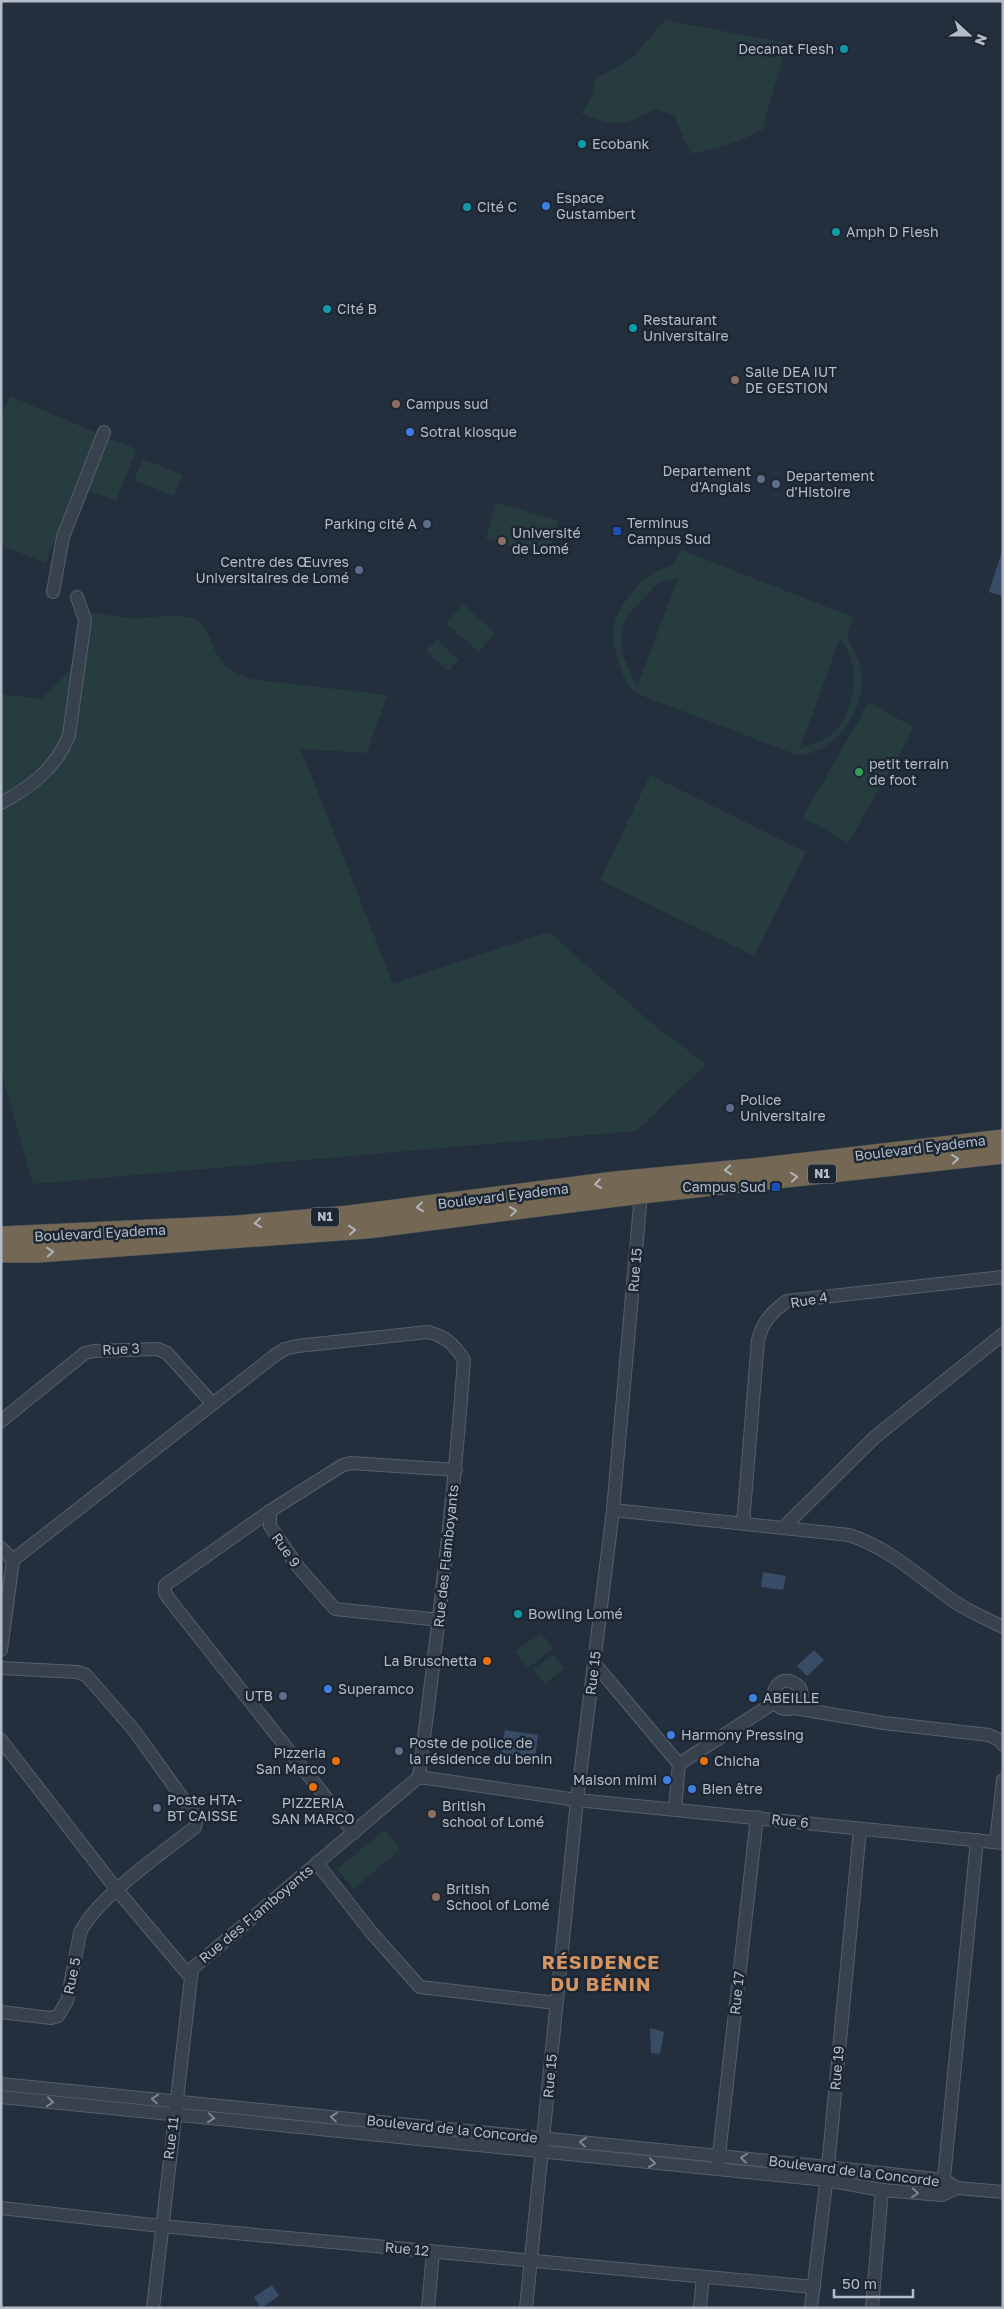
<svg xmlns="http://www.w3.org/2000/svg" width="1004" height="2309" viewBox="0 0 1004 2309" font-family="'Golos Text',sans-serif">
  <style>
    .green { fill: #263c3f; fill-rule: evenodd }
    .water { fill: #394c67 }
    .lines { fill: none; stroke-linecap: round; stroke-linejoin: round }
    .minor-casing { stroke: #565f6c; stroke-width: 14 }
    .highway-casing { stroke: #434c59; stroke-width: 20 }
    .minor { stroke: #38414e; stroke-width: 12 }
    .highway { stroke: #746855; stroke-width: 19 }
    .oneway { stroke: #aeb4bd }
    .oneway2 { stroke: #7c8592 }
    .culture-dot { fill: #0f9aa8; stroke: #1d2633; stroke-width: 2 }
    .shop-dot { fill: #3f7fe0; stroke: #1d2633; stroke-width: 2 }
    .education-dot { fill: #8d6e63; stroke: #1d2633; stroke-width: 2 }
    .service-dot { fill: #5c6f8a; stroke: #1d2633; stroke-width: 2 }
    .transit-dot { fill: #1a4fb4; stroke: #1d2633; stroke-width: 2 }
    .leisure-dot { fill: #2e9e5b; stroke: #1d2633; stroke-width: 2 }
    .food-dot { fill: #e8710a; stroke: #1d2633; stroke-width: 2 }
    .labels { text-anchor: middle; stroke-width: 5; stroke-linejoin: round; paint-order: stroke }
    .shield { fill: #1d2633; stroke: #878f9c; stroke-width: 1 }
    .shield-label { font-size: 12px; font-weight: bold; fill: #b4bcc9 }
    .poi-label { font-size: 14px; fill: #b4bcc9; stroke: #1d2633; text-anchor: start }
    .street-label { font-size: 14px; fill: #b4bcc9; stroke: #1d2633 }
    .district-label { font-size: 19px; font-weight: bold; letter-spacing: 1px; fill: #d59563; stroke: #1d2633 }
  </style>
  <rect width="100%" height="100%" fill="#242f3e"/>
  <g class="green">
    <path d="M665,20l122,23 -25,87 -22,11 -48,13c-9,-12 -11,-25 -18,-39l-18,-6c-35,17 -38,19 -75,4l12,-18 2,-16 36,-20z"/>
    <path d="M10,396l89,38 -54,129 -44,-18v-128z"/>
    <path d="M107,438l30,11 -21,52 -29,-11z"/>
    <path d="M143,459l40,16 -9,21 -40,-16z"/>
    <path d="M496,503l62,17 -10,35 -62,-16z"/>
    <path d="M681,550l172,67 -6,20c5,10 11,21 14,32 7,37 -24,86 -64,86l-162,-62c-9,-7 -12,-18 -16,-30 -3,-9 -6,-20 -6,-30 0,-20 22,-48 39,-59 6,-4 14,-6 21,-9zM678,578l-41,109 -15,-34v-25l7,-15 30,-31zM840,639c21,22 16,67 -3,90 -10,11 -24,16 -37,19z"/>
    <path d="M463,604l32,29 -17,19 -32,-29z"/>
    <path d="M85,611c15,2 31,6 46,7 17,1 55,-7 68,4 6,5 9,12 12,19 8,21 18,31 40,38l136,16 -20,58 -66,-4 92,235 156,-52 101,90 56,42 -70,67 -603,53 -32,-113v-377l40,5 28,-28z"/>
    <path d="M437,639l22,21 -11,11 -22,-21z"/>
    <path d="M869,702l45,26 -66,115 -45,-26z"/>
    <path d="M650,775l156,77 -52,104 -154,-76z"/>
    <path d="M541,1633l12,15 -25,20 -13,-17z"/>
    <path d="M553,1655l12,13 -20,16 -12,-15z"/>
    <path d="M385,1830l15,20 -46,38 1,2 -18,-21z"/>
  </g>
  <g class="water">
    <path d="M1003,548v48l-14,-4z"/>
    <path d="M763,1572l23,4 -3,14 -22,-3z"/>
    <path d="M814,1650l10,10 -17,16 -10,-10z"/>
    <path d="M505,1730l33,5 -3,23 -34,-5z"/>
    <path d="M650,2028l14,4 -4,22 -9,-1z"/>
    <path d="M272,2285l7,11 -18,12 -7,-11z"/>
  </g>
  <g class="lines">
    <defs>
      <g id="minor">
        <path d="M53,592l10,-55 41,-105"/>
        <path d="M1,803c30,-16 56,-36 68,-68l16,-115 -8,-23"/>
        <path d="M1,1421l84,-68 9,-2 64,-2 9,4 45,50"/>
        <path d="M613,1510l236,25c41,13 71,43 106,67 15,10 32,17 48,25"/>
        <path d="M270,1511v15l29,42 36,41 105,11"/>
        <path d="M743,1524l15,-184c5,-19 14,-28 29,-39l216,-24"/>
        <path d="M783,1528l92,-91 128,-103"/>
        <path d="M1,1548l12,12"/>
        <path d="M1,1650l12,-90 261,-204 11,-7 12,-3 131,-14c17,4 27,13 36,28 -10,140 -27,278 -45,417l-232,196 -70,-83 -116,-150"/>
        <path d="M594,1663l85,101 -4,45"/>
        <path d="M1,1668l76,4 9,3 47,54 64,89 -2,9c-30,24 -101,73 -115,106l-13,68 -9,15 -7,2 -50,-6"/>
        <path d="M794,1708c8,-7 12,-19 0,-25 -22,-13 -32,33 0,25l90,15 105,12 10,5 4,5"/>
        <path d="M679,1764l96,-62"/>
        <path d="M419,1777l158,23 426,43"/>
        <path d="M354,1833l-185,-234 -4,-6v-8l105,-74 73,-46 8,-2 105,7"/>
        <path d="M996,1842l7,-62"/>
        <path d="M317,1863l54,69 49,55 136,16"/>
        <path d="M1,2084l827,83 116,13 13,8 46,4"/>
        <path d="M1,2097l825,83 56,10 60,5 15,-7"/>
        <path d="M718,2163l39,-346"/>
        <path d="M943,2188l34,-348"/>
        <path d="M1,2208l160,18 653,61"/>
        <path d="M153,2308l39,-339"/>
        <path d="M428,2308l5,-56"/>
        <path d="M526,2308l51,-508 36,-290 28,-316 3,-7"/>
        <path d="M700,2308l3,-31"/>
        <path d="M811,2308l17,-141 32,-338"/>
        <path d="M872,2308l10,-118"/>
      </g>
      <g id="highway">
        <path d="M1,1236l237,-11 111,-10 266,-34 148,-14 240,-28"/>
        <path d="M1,1253h37l329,-24 274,-35 362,-40"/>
      </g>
    </defs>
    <use href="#minor" class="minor-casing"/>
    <use href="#highway" class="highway-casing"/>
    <use href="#minor" class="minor"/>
    <use href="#highway" class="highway"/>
  </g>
  <defs><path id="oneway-chevron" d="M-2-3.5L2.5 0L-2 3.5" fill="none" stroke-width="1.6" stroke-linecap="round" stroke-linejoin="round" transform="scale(1.25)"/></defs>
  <g class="oneway">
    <use href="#oneway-chevron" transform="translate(955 1159) rotate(-6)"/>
    <use href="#oneway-chevron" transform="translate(728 1170) rotate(175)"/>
    <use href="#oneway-chevron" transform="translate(794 1177) rotate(-6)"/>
    <use href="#oneway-chevron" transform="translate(598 1184) rotate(172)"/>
    <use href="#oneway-chevron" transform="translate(420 1207) rotate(174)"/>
    <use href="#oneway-chevron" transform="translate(513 1211) rotate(-7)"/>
    <use href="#oneway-chevron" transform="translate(258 1223) rotate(174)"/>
    <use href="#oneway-chevron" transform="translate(352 1230) rotate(-5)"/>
    <use href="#oneway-chevron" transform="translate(50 1252) rotate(-4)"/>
  </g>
  <g class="oneway2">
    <use href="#oneway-chevron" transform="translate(155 2099) rotate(-174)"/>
    <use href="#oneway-chevron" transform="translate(50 2102) rotate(6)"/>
    <use href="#oneway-chevron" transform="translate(334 2117) rotate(-174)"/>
    <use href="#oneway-chevron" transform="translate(211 2118) rotate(6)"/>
    <use href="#oneway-chevron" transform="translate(583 2142) rotate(-174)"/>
    <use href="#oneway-chevron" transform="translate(744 2158) rotate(-174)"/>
    <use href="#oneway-chevron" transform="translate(652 2163) rotate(6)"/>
    <use href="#oneway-chevron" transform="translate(915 2193) rotate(5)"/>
  </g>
  <g class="culture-dot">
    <circle cx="844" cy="49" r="5"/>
    <circle cx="582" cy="144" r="5"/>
    <circle cx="467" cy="207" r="5"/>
    <circle cx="836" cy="232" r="5"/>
    <circle cx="327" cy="309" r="5"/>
    <circle cx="633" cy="328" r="5"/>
    <circle cx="518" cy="1614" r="5"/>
  </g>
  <g class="shop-dot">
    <circle cx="546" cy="206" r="5"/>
    <circle cx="410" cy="432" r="5"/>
    <circle cx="328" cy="1689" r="5"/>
    <circle cx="753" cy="1698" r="5"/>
    <circle cx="671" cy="1735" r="5"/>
    <circle cx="667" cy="1780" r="5"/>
    <circle cx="692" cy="1789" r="5"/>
  </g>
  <g class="education-dot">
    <circle cx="735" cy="380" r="5"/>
    <circle cx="396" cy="404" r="5"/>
    <circle cx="502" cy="541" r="5"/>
    <circle cx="432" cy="1814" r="5"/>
    <circle cx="436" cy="1897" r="5"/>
  </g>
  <g class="service-dot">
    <circle cx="761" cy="479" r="5"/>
    <circle cx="776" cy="484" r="5"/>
    <circle cx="427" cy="524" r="5"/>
    <circle cx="359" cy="570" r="5"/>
    <circle cx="730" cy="1108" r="5"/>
    <circle cx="283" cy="1696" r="5"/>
    <circle cx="399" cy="1751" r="5"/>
    <circle cx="157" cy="1808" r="5"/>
  </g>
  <g class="transit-dot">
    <rect x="612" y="526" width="10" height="10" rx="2.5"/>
    <rect x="771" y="1182" width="10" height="10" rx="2.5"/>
  </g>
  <circle class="leisure-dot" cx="859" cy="772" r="5"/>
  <g class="food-dot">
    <circle cx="487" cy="1661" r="5"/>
    <circle cx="336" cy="1761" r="5"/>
    <circle cx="704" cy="1761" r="5"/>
    <circle cx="313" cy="1787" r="5"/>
  </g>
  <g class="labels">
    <g class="shield">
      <rect x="808" y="1164.5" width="28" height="19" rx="4"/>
      <rect x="311" y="1207.5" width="28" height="19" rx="4"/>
    </g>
    <g class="shield-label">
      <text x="822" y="1178">N1</text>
      <text x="325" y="1221">N1</text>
    </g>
    <g class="poi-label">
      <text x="834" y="54" text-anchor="end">Decanat Flesh</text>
      <text x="592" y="149">Ecobank</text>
      <text x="556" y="203">Espace<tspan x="556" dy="16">Gustambert</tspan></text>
      <text x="477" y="212">Cité C</text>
      <text x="846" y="237">Amph D Flesh</text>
      <text x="337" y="314">Cité B</text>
      <text x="643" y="325">Restaurant<tspan x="643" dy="16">Universitaire</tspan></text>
      <text x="745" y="377">Salle DEA IUT<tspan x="745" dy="16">DE GESTION</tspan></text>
      <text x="406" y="409">Campus sud</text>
      <text x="420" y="437">Sotral kiosque</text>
      <text x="751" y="476" text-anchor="end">Departement<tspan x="751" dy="16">d'Anglais</tspan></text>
      <text x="786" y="481">Departement<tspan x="786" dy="16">d'Histoire</tspan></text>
      <text x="627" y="528">Terminus<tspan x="627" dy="16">Campus Sud</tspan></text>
      <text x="417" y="529" text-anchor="end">Parking cité A</text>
      <text x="512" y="538">Université<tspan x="512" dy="16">de Lomé</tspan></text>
      <text x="349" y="567" text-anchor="end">Centre des Œuvres<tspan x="349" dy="16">Universitaires de Lomé</tspan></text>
      <text x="869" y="769">petit terrain<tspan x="869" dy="16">de foot</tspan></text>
      <text x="740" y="1105">Police<tspan x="740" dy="16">Universitaire</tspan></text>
      <text x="766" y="1192" text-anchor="end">Campus Sud</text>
      <text x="528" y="1619">Bowling Lomé</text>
      <text x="477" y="1666" text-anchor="end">La Bruschetta</text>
      <text x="338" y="1694">Superamco</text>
      <text x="273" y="1701" text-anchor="end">UTB</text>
      <text x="763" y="1703">ABEILLE</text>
      <text x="681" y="1740">Harmony Pressing</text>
      <text x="409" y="1748">Poste de police de<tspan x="409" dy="16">la résidence du benin</tspan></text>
      <text x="326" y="1758" text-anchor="end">Pizzeria<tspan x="326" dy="16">San Marco</tspan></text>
      <text x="714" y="1766">Chicha</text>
      <text x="657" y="1785" text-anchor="end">Maison mimi</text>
      <text x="702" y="1794">Bien être</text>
      <text x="167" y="1805">Poste HTA-<tspan x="167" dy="16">BT CAISSE</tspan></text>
      <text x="313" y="1808" text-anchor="middle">PIZZERIA<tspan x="313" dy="16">SAN MARCO</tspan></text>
      <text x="442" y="1811">British<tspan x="442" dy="16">school of Lomé</tspan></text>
      <text x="446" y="1894">British<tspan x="446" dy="16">School of Lomé</tspan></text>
    </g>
    <g class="street-label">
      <text transform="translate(920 1148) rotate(-7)" y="5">Boulevard Eyadema</text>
      <text transform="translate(503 1196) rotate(-7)" y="5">Boulevard Eyadema</text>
      <text transform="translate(100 1233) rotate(-3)" y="5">Boulevard Eyadema</text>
      <text transform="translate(635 1270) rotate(-85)" y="5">Rue 15</text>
      <text transform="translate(809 1300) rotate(-10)" y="5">Rue 4</text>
      <text transform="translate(121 1349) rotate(-3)" y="5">Rue 3</text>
      <text transform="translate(286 1550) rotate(55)" y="5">Rue 9</text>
      <text transform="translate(446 1556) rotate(-84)" y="5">Rue des Flamboyants</text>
      <text transform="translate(593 1673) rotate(-83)" y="5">Rue 15</text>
      <text transform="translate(790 1821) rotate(6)" y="5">Rue 6</text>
      <text transform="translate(256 1914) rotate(-40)" y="5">Rue des Flamboyants</text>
      <text transform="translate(72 1976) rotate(-79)" y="5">Rue 5</text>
      <text transform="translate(737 1993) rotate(-84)" y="5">Rue 17</text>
      <text transform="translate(837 2068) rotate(-85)" y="5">Rue 19</text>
      <text transform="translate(550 2076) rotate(-85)" y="5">Rue 15</text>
      <text transform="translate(452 2129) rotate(6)" y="5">Boulevard de la Concorde</text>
      <text transform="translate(171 2138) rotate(-83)" y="5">Rue 11</text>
      <text transform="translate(854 2171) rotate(7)" y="5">Boulevard de la Concorde</text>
      <text transform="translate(407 2249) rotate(5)" y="5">Rue 12</text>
    </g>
    <g class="district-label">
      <text x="601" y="1969">RÉSIDENCE<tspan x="601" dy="22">DU BÉNIN</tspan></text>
    </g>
  </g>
  <rect width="1004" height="2309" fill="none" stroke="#b4bcc9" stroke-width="5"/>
  <g transform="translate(969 35) rotate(111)" stroke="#1d2633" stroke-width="4" paint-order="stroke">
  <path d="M0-4L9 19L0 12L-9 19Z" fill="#b4bcc9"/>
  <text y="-8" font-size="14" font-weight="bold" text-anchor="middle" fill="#b4bcc9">N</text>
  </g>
  <path d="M834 2289v8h79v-8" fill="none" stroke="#b4bcc9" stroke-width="2.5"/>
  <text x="842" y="2289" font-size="15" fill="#b4bcc9" stroke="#1d2633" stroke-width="4" paint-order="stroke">50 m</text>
</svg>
